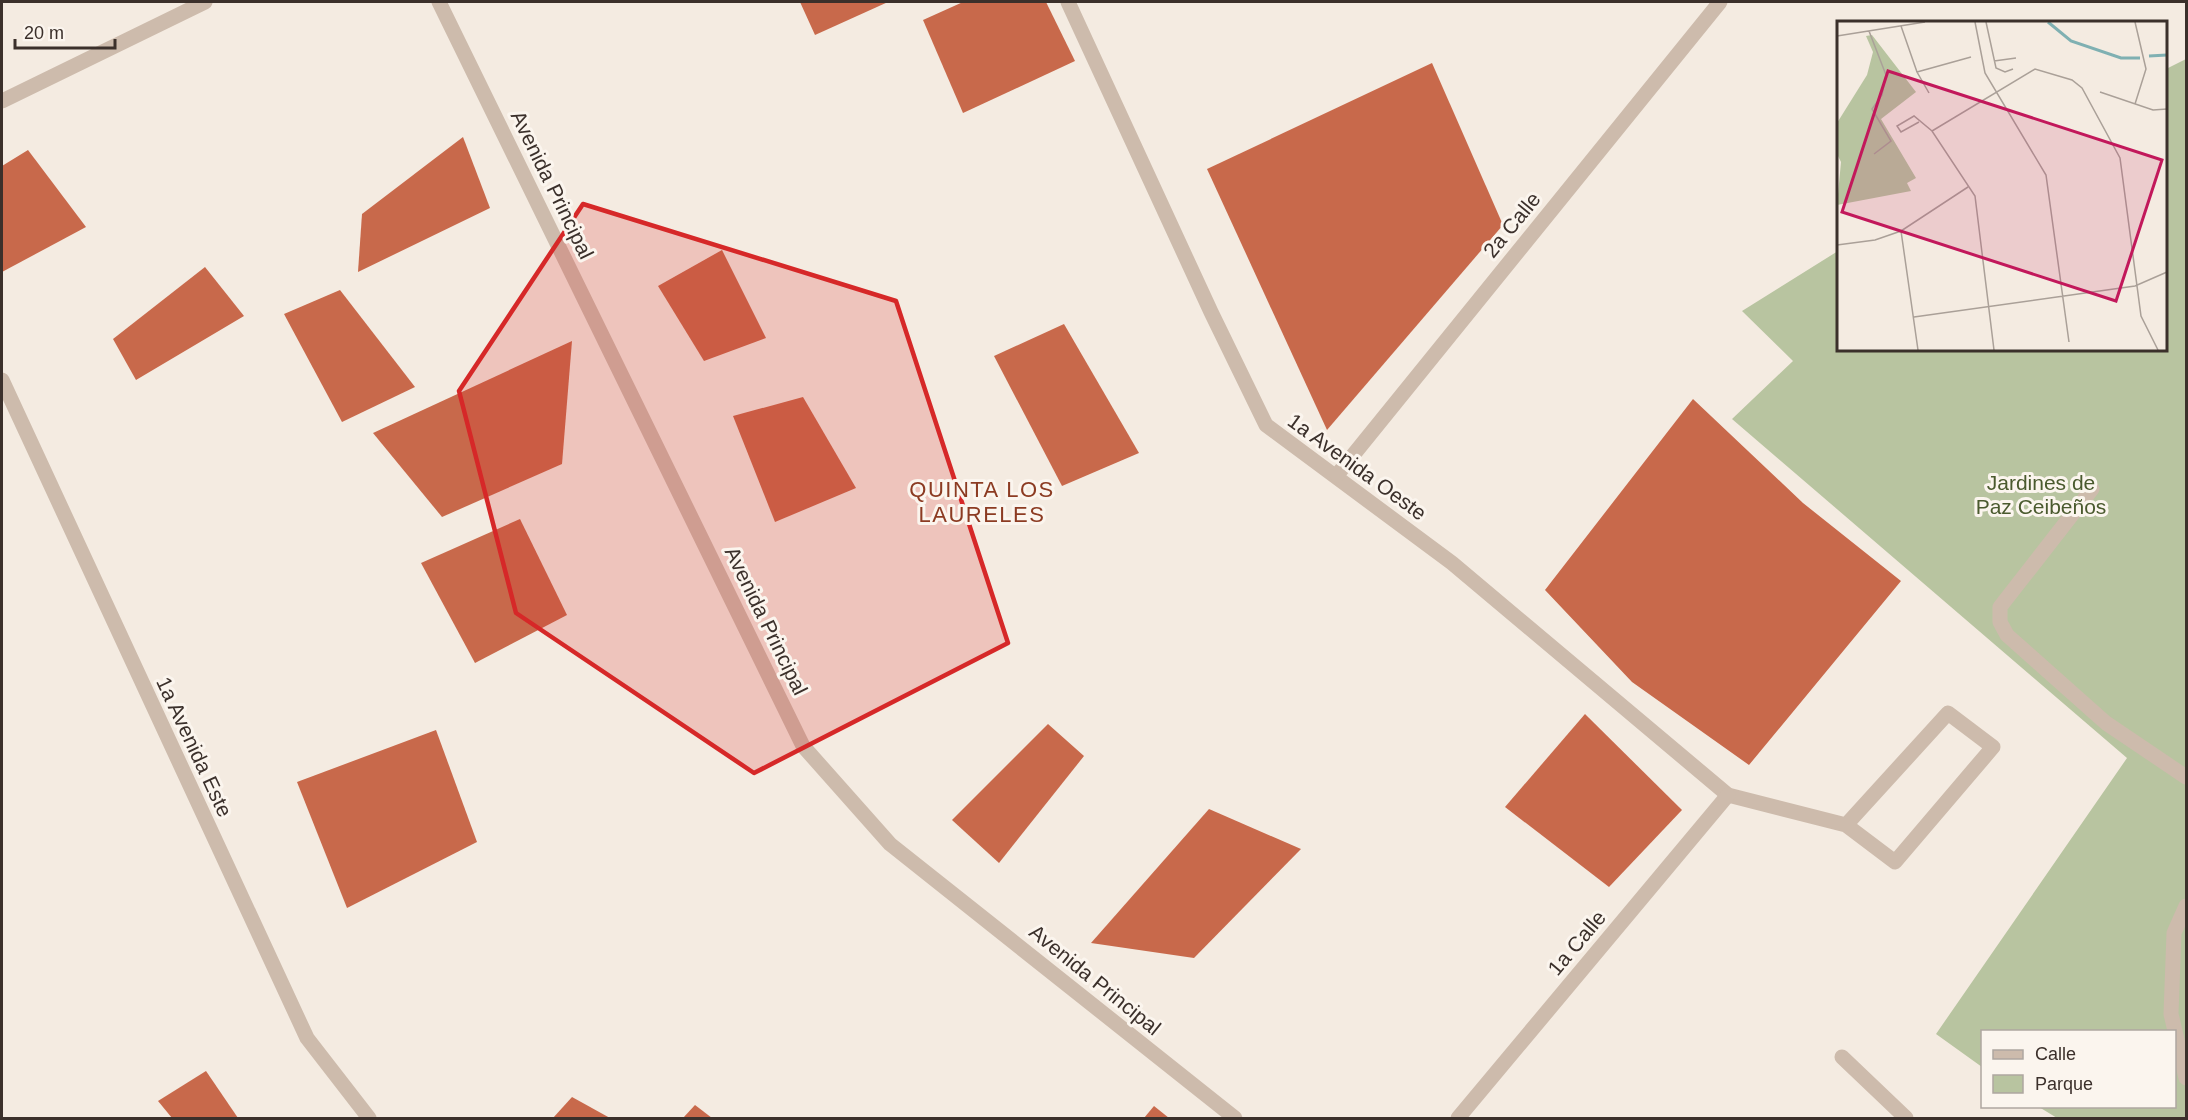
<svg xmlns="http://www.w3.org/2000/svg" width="2188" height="1120" viewBox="0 0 2188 1120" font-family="Helvetica,sans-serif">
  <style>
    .green { fill: #b8c4a0 }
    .building { fill: #c8694b }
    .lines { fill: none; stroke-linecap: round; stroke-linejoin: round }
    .minor { stroke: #cdbbac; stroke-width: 15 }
    .marked { fill: #d62828; fill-opacity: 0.2; stroke: #d62828; stroke-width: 4.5; stroke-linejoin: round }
    .labels { text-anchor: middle; stroke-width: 6; stroke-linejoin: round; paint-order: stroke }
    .street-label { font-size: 21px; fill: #3b302b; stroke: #fbf5ee }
    .park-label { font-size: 21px; fill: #4a5a2e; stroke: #fbf5ee }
    .neighbourhood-label { font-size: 22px; letter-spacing: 1.5px; fill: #8c3b22; stroke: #fbf5ee }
    .inset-river { fill: none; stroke: #7fb0b2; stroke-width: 3 }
    .inset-road { fill: none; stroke: #aaa098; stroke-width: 1.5 }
    .view { fill: #c2185b; fill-opacity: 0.15; stroke: #c2185b; stroke-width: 3 }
    .inset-edge { fill: none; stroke: #3b302b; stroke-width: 3 }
  </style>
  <rect width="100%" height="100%" fill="#f4ebe1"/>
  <path class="green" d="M2186,59v1059h-129l-18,-11 135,-1v-74h-192v35l-46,-33 191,-276 -395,-339 61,-58 -51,-50 96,-60v99h328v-281z"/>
  <g class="building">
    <path d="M800,2h88l-73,33z"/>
    <path d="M963,2h83l29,59 -112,52 -40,-93z"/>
    <path d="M1432,63l71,162 -176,205 -120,-261z"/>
    <path d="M463,137l27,71 -132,64 4,-58z"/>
    <path d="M28,150l58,77 -84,45v-106z"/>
    <path d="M722,250l44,88 -62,23 -46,-75z"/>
    <path d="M205,267l39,49 -108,64 -23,-41z"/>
    <path d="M340,290l75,97 -73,35 -58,-108z"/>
    <path d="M1064,324l75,129 -77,33 -68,-130z"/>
    <path d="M572,341l-10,123 -120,53 -69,-84z"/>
    <path d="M803,397l53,91 -81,34 -42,-106z"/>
    <path d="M1693,399l110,104 98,78 -152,184 -117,-83 -87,-92z"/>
    <path d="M520,519l47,96 -92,48 -54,-100z"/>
    <path d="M1585,714l97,96 -73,77 -104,-80z"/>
    <path d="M1048,724l36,32 -85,107 -47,-43z"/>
    <path d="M436,730l41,112 -130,66 -50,-126z"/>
    <path d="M1209,809l92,40 -107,109 -103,-15z"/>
    <path d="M206,1071l32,47h-66l-14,-17z"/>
    <path d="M572,1097l38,21h-57z"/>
    <path d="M695,1105l17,13h-29z"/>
    <path d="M1154,1106l15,12h-25z"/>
  </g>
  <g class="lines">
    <g class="minor">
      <path d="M439,2l364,744 87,98 345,274"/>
      <path d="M1068,2l143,310 55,113 186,138 276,232 118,30 49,37 98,-115 -45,-34 -102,112"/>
      <path d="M2,101l203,-99"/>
      <path d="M2,380l305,658 62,80"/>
      <path d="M1337,475l383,-473"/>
      <path d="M2092,489l-92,118v15l7,13 99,88 80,54"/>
      <path d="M2186,906l-12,27 -3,81 15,64"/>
      <path d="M1842,1057l64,61"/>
      <path d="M1458,1118l270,-323"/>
    </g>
  </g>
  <path class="marked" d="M583,204l313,97 112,342 -254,130 -238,-160 -57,-222z"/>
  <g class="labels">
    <g class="street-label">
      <text transform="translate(552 185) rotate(64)" y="7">Avenida Principal</text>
      <text transform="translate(1512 225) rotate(-51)" y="7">2a Calle</text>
      <text transform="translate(1357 467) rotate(36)" y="7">1a Avenida Oeste</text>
      <text transform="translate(766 621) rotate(64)" y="7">Avenida Principal</text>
      <text transform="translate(194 747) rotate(65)" y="7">1a Avenida Este</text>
      <text transform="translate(1577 943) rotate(-50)" y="7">1a Calle</text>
      <text transform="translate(1095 980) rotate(39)" y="7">Avenida Principal</text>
    </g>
    <g class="park-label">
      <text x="2041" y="490">Jardines de<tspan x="2041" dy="24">Paz Ceibeños</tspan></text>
    </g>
    <g class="neighbourhood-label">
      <text x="982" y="497">QUINTA LOS<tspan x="982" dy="25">LAURELES</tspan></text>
    </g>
  </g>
  <g transform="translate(1837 21)">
    <rect width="330" height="330" fill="#f4ebe1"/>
    <path d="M35,14l44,57 -35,27 35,59 -9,5 4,8 -74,14 4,-43 -4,-8v-31l30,-48 6,-23 -7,-16z" fill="#b8c4a0"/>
    <path class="inset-river" d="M211,1l23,19 50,17h19M312,35l18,-1"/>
    <path class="inset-road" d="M138,1l10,51 61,102 23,167M149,1l10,46 9,4 8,-3M298,1l11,47 -11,35M64,5l16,46M32,10l17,44 -4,20 -10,14 19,32 -17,13M0,15l88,-14M157,40l22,-3M263,71l53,18 14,-1M92,72l-12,-21 54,-15M82,101l-18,10 -4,-6 17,-10 18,15 43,65 19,154M95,110l103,-62 37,11 10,8 38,70 21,158 17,34M64,210l17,119M0,224l38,-5 26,-9 67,-44M77,296l221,-31 32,-14"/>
    <path class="view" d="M51,50l274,89 -46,141 -274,-89z"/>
    <rect width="330" height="330" class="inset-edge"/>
  </g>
  <rect width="2188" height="1120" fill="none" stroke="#3b302b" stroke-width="6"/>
  <rect x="1981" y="1030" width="195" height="78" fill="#fbf5ee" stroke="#aea6a0" stroke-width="1.5"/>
  <rect x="1993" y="1050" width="30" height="9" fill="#cdbbac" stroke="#aea6a0" stroke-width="1.5"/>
  <text x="2035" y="1060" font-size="18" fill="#3b302b">Calle</text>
  <rect x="1993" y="1075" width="30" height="18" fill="#b8c4a0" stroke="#aea6a0" stroke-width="1.5"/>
  <text x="2035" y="1090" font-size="18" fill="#3b302b">Parque</text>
  <path d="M15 39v9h100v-9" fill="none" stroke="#3b302b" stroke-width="3"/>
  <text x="24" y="39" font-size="18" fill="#3b302b" stroke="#fbf5ee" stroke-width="4.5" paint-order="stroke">20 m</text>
</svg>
